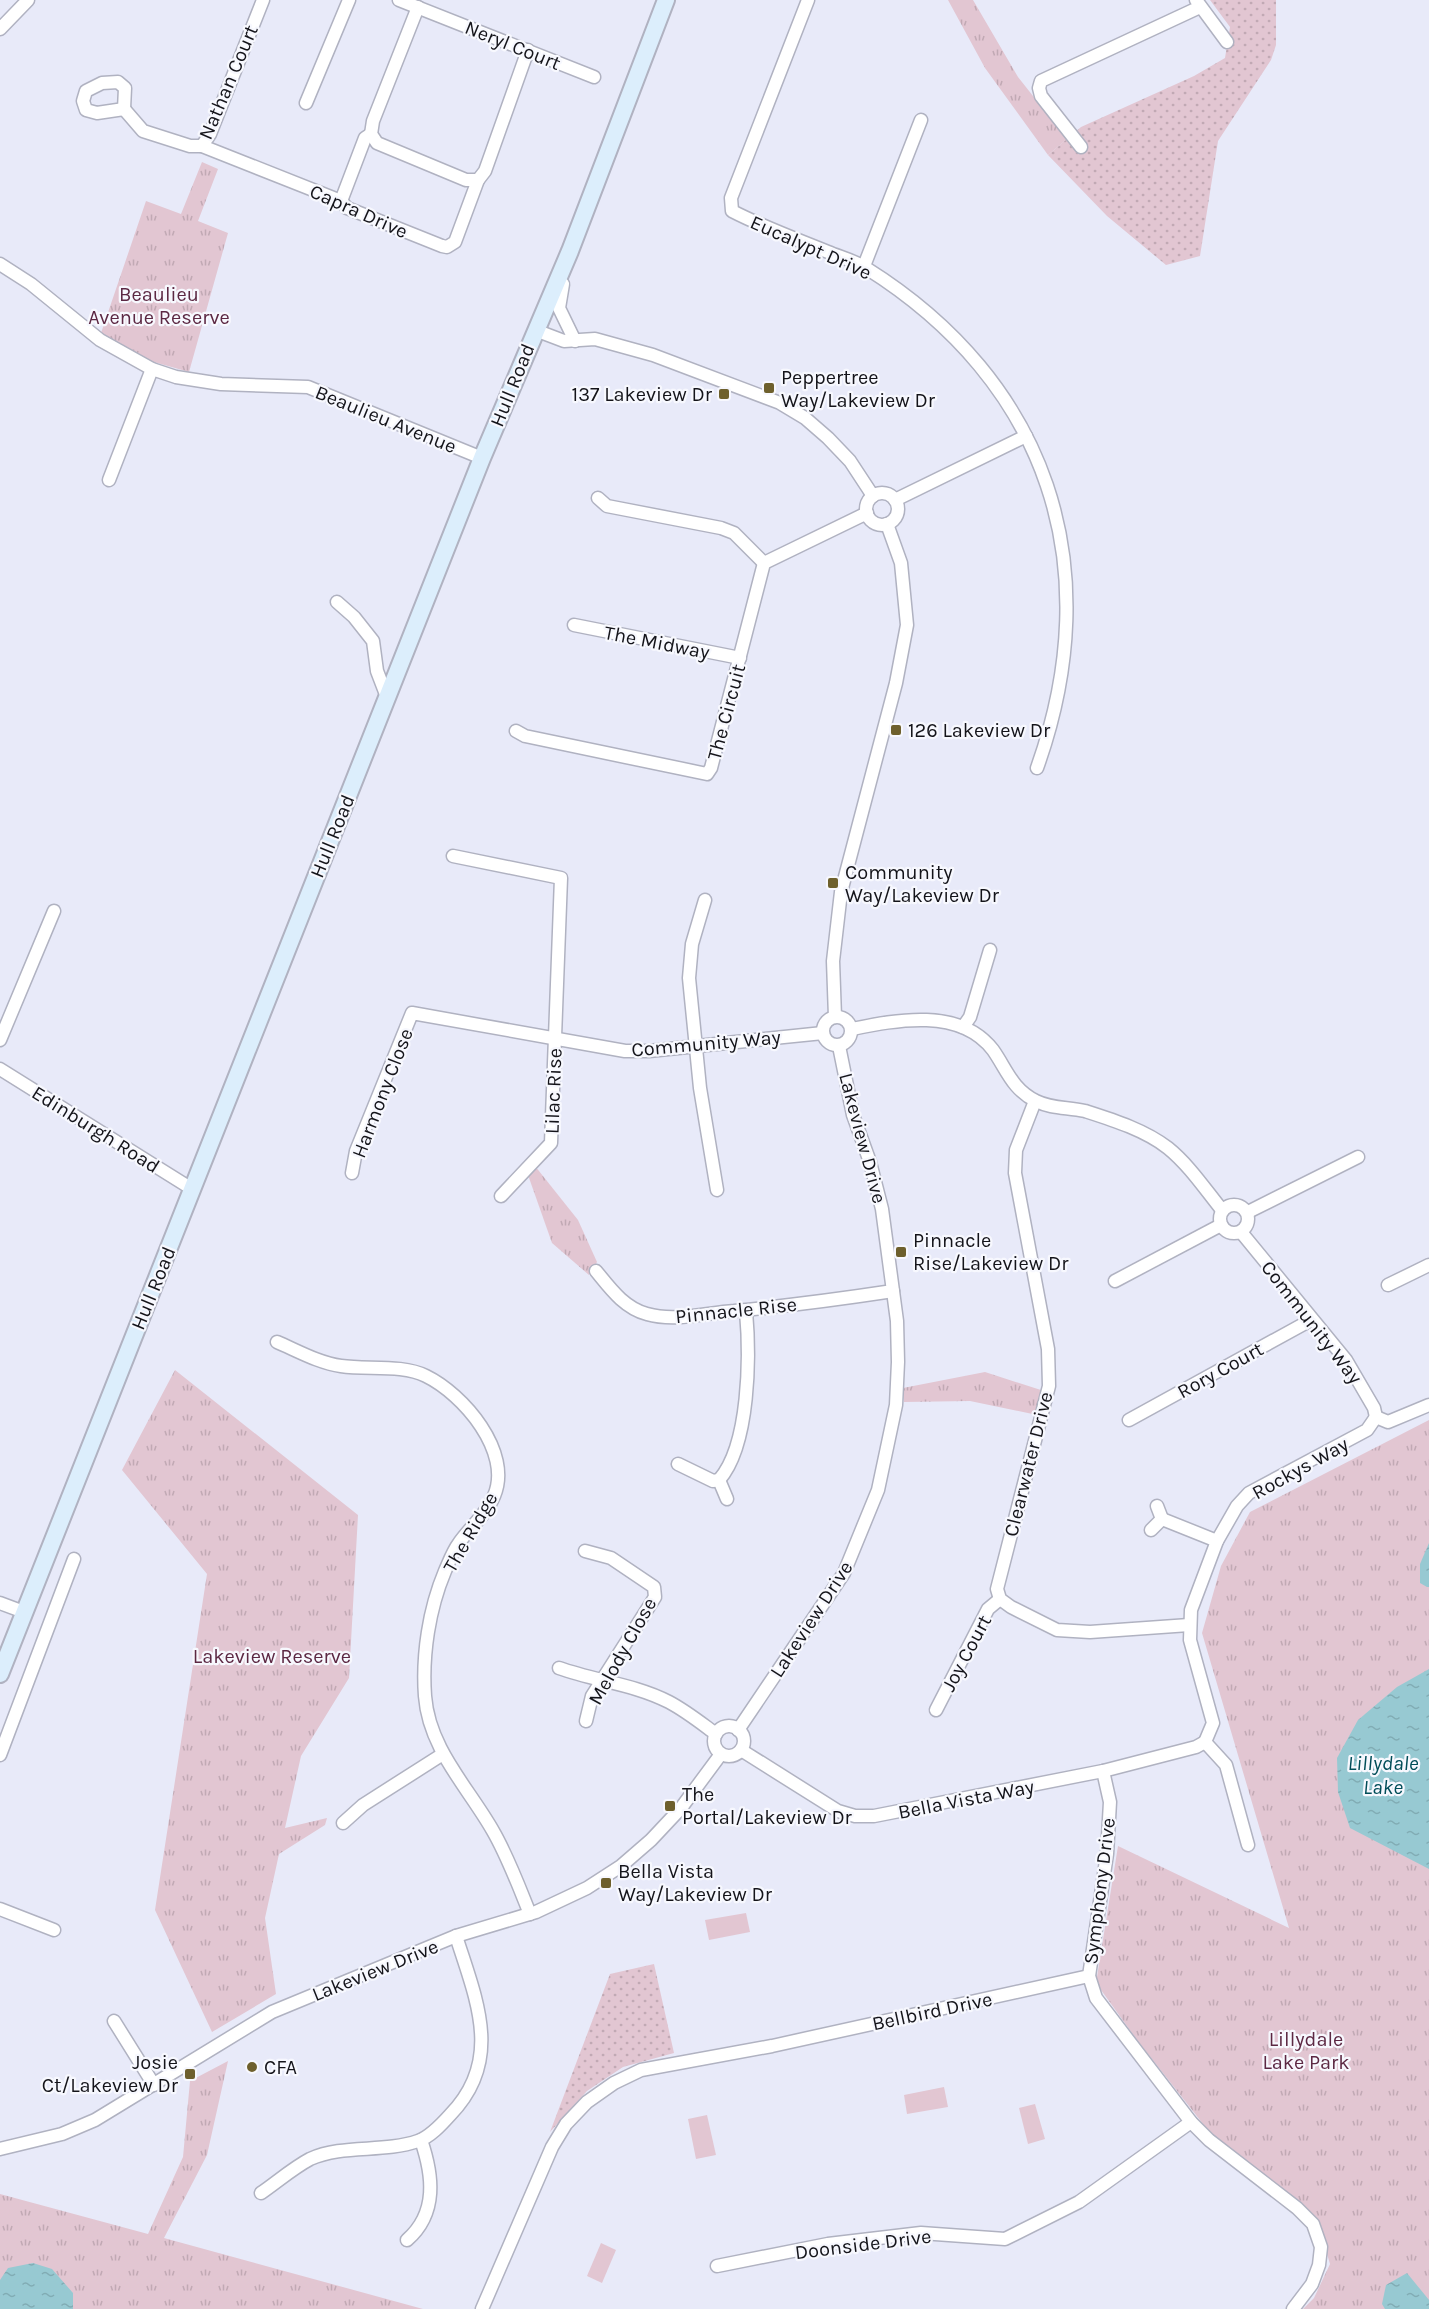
<svg xmlns="http://www.w3.org/2000/svg" width="1429" height="2309" viewBox="0 0 1429 2309" font-family="Karla,sans-serif">
  <style>
    .grass { fill: url(#grass-dots) }
    .park { fill: url(#park-tufts) }
    .pitch { fill: #e2c6d2 }
    .water { fill: url(#water-ripples) }
    .lines { fill: none; stroke-linecap: round; stroke-linejoin: round }
    .minor-casing { stroke: #b0b2c1; stroke-width: 15 }
    .secondary-casing { stroke: #b0b2c1; stroke-width: 20 }
    .minor { stroke: #fff; stroke-width: 12 }
    .secondary { stroke: #dceefc; stroke-width: 16 }
    .poi-dot { fill: #6e602d; stroke: #f7f8fe; stroke-width: 2 }
    .labels { text-anchor: middle; stroke-width: 4.5; stroke-linejoin: round; paint-order: stroke }
    .street-label { font-size: 20px; fill: #14141a; stroke: #f7f8fe }
    .park-label { font-size: 20px; fill: #5c2843; stroke: #f7f8fe }
    .poi-label { font-size: 20px; fill: #14141a; stroke: #f7f8fe; text-anchor: start }
    .water-label { font-size: 21px; font-style: italic; fill: #004d58; stroke: #f7f8fe }
  </style>
  <defs>
    <pattern id="grass-dots" width="8" height="8" patternUnits="userSpaceOnUse" patternTransform="scale(1.5)"><rect width="8" height="8" fill="#e2c6d2"/><path d="M2 2h.1M6 6h.1" fill="none" stroke="#c1a9b4" stroke-width="1.8" stroke-linecap="round"/></pattern>
    <pattern id="park-tufts" width="24" height="20" patternUnits="userSpaceOnUse" patternTransform="scale(1.5)"><rect width="24" height="20" fill="#e2c6d2"/><path d="M3 7l-1-3M5 7V3M7 7l1-3M15 17l-1-3M17 17v-4M19 17l1-3" fill="none" stroke="#c1a9b4"/></pattern>
    <pattern id="water-ripples" width="26" height="14" patternUnits="userSpaceOnUse" patternTransform="scale(1.5)"><rect width="26" height="14" fill="#97c9d2"/><path d="M2 4q2-2 4 0t4 0M15 11q2-2 4 0t4 0" fill="none" stroke="#81acb4"/></pattern>
  </defs>
  <rect width="100%" height="100%" fill="#e8eaf9"/>
  <g class="grass">
    <path d="M1210,0h66v45l-5,15 -53,81 -18,115 -34,9 -59,-49 -59,-61 33,-28 113,-51 31,-18 5,-31z"/>
    <path d="M654,1964l20,89 -51,14 -36,24 -37,41 60,-158z"/>
  </g>
  <g class="park">
    <path d="M948,0h25l45,77 49,62 -19,16 -63,-87z"/>
    <path d="M202,162l16,7 -20,52 30,12 -39,139 -42,-12 -46,-27 45,-132 35,13z"/>
    <path d="M535,1166l43,54 19,42 -8,13 -37,-32 -24,-68z"/>
    <path d="M175,1370l183,145 -9,163 -48,78 -16,72 42,-10 -2,7 -46,29 -14,64 11,76 -64,38 -57,-122 52,-336 -85,-104z"/>
    <path d="M985,1372l59,19 -2,25 -72,-15 -66,1 -1,-14z"/>
    <path d="M1429,1420v889h-126l11,-11 16,-34 -12,-40 -111,-95 -70,-89 -41,-57 22,-137 171,82 -87,-295 19,-67 29,-54z"/>
    <path d="M228,2061l-21,94 -43,83 259,71h-423v-115l148,40 35,-77 7,-76z"/>
  </g>
  <g class="pitch">
    <path d="M746,1913l4,19 -41,8 -4,-20z"/>
    <path d="M944,2087l4,20 -41,7 -3,-19z"/>
    <path d="M1035,2104l10,35 -17,5 -9,-36z"/>
    <path d="M707,2115l9,40 -20,4 -8,-40z"/>
    <path d="M601,2243l15,7 -14,33 -15,-7z"/>
  </g>
  <g class="water">
    <path d="M1429,1543v44h-2l-7,-4v-19z"/>
    <path d="M1429,1669v200l-79,-41 -12,-36 -1,-34 21,-38 39,-33z"/>
    <path d="M33,2263l19,6 21,24v16h-73v-29l8,-12z"/>
    <path d="M1407,2273l22,27v9h-44l-3,-5 4,-19z"/>
  </g>
  <g class="lines">
    <defs>
      <g id="minor">
        <path d="M399,0l195,77"/>
        <path d="M808,0l-77,198 1,13c31,16 64,28 96,41 12,5 27,9 38,16 182,114 243,298 171,500"/>
        <path d="M1196,0l31,42"/>
        <path d="M418,7l-45,114 -2,13 6,9 89,37h12l7,-9 43,-121"/>
        <path d="M0,29l28,-29"/>
        <path d="M118,82l7,6 -1,21 -27,4 -11,-3 -3,-9 3,-10 16,-8z"/>
        <path d="M306,103l43,-103"/>
        <path d="M124,109l19,22 47,15h12l139,55 6,7 95,38 5,1 8,-5 23,-62"/>
        <path d="M202,146l8,-12 53,-134"/>
        <path d="M1081,147l-40,-51 -2,-8 2,-7 159,-74"/>
        <path d="M341,201l24,-63 6,-4"/>
        <path d="M0,264l31,20 69,56 52,29 24,8 45,7 87,3 174,71"/>
        <path d="M864,266l57,-146"/>
        <path d="M563,284l-4,24 16,33"/>
        <path d="M535,330l29,11 31,-2 58,16 127,48 25,15 23,20 22,23 23,35"/>
        <path d="M109,480l43,-111"/>
        <circle cx="882" cy="509" r="16"/>
        <path d="M598,498l9,8 114,22 13,5 30,30"/>
        <path d="M895,500l131,-64"/>
        <path d="M337,602l17,15 19,24 4,30 10,26"/>
        <path d="M574,625l166,33"/>
        <path d="M516,731l9,5 182,38 4,-6 53,-205 103,-50"/>
        <path d="M453,856l108,22 -10,265 -50,53"/>
        <path d="M705,900l-13,44 -3,34 11,110 17,102"/>
        <circle cx="837" cy="1031" r="14"/>
        <path d="M835,1017l-2,-56 8,-69 55,-209 11,-58 -6,-62 -14,-39"/>
        <path d="M963,1027l7,-10 20,-67"/>
        <path d="M852,1029c44,-9 108,-22 141,21 14,20 19,39 43,51 16,8 32,6 49,10 28,9 60,19 83,37 21,17 37,41 54,62"/>
        <path d="M0,1040l54,-129"/>
        <path d="M0,1069l192,120"/>
        <path d="M1035,1101l-19,49 -1,23 33,176 1,37 -52,203 3,10 11,8 46,23 33,2 99,-7"/>
        <path d="M352,1173l4,-22 56,-138 213,38h24l174,-18"/>
        <circle cx="1234" cy="1219" r="14"/>
        <path d="M1248,1212l110,-55"/>
        <path d="M1241,1232l105,128 28,48 2,9"/>
        <path d="M596,1271c14,17 28,37 51,43 28,8 58,-1 87,-3 53,-5 106,-12 159,-20"/>
        <path d="M1115,1281l106,-56"/>
        <path d="M1388,1285l41,-20"/>
        <path d="M277,1342c21,9 42,21 64,24 26,4 61,-2 85,10 37,18 87,76 68,120 -7,18 -24,31 -35,47 -6,8 -10,19 -14,28 -16,38 -23,84 -20,125 4,53 43,91 68,135 15,26 26,56 37,83"/>
        <path d="M1376,1417l12,5 41,-17"/>
        <path d="M1129,1420l182,-100"/>
        <path d="M678,1464l35,17 6,-1"/>
        <path d="M719,1480c31,-35 31,-125 27,-169"/>
        <path d="M719,1480l8,19"/>
        <path d="M1162,1519l55,22"/>
        <path d="M1151,1530l11,-11 -5,-13"/>
        <path d="M585,1551l26,7 43,29 1,10 -63,99 -6,25"/>
        <path d="M0,1603l24,9"/>
        <path d="M559,1668c36,13 75,16 110,34 17,9 32,21 47,32"/>
        <path d="M936,1710l52,-101 12,-10"/>
        <circle cx="729" cy="1741" r="15"/>
        <path d="M738,1730l106,-157 34,-83 18,-85 2,-43 -1,-41 -15,-112 -12,-47 -17,-47 -14,-69"/>
        <path d="M741,1750l97,61 17,5h19l229,-45 93,-24 9,-5"/>
        <path d="M0,1755l74,-196"/>
        <path d="M1103,1771l7,31 -3,52 -18,122 7,22 95,124 18,18 88,68 16,16 8,23 -2,18 -7,19 -19,25"/>
        <path d="M343,1823l20,-18 80,-51"/>
        <path d="M1248,1845l-22,-80 -21,-23 8,-19 -23,-83 1,-30 26,-69 20,-35 12,-13 118,-63 9,-13"/>
        <path d="M0,1909l54,21"/>
        <path d="M114,2021l40,64"/>
        <path d="M0,2149l62,-15 33,-14 177,-108 184,-76 80,-24 51,-24 34,-22 30,-26 30,-32 40,-54"/>
        <path d="M261,2193c16,-11 32,-25 49,-34 33,-15 73,-6 108,-18 12,-4 23,-16 32,-26 54,-55 26,-116 6,-179"/>
        <path d="M407,2240c31,-27 26,-65 14,-100"/>
        <path d="M717,2266l111,-22 93,-11 84,6 74,-37 112,-80"/>
        <path d="M482,2309l70,-162 14,-23 21,-22 27,-19 27,-13 131,-24 317,-70"/>
      </g>
      <path id="secondary" d="M0,1674l482,-1216 88,-207 96,-251"/>
    </defs>
    <use href="#minor" class="minor-casing"/>
    <use href="#secondary" class="secondary-casing"/>
    <use href="#minor" class="minor"/>
    <use href="#secondary" class="secondary"/>
  </g>
  <g class="poi-dot">
    <rect x="763" y="382" width="12" height="12" rx="3"/>
    <rect x="718" y="388" width="12" height="12" rx="3"/>
    <rect x="890" y="724" width="12" height="12" rx="3"/>
    <rect x="827" y="877" width="12" height="12" rx="3"/>
    <rect x="895" y="1246" width="12" height="12" rx="3"/>
    <rect x="664" y="1800" width="12" height="12" rx="3"/>
    <rect x="600" y="1877" width="12" height="12" rx="3"/>
    <circle cx="252" cy="2067" r="6"/>
    <rect x="184" y="2068" width="12" height="12" rx="3"/>
  </g>
  <g class="labels">
    <g class="street-label">
      <text transform="translate(513 45) rotate(22)" y="7">Neryl Court</text>
      <text transform="translate(228 82) rotate(-67)" y="7">Nathan Court</text>
      <text transform="translate(359 211) rotate(24)" y="7">Capra Drive</text>
      <text transform="translate(811 247) rotate(24)" y="7">Eucalypt Drive</text>
      <text transform="translate(512 385) rotate(-68)" y="7">Hull Road</text>
      <text transform="translate(386 419) rotate(22)" y="7">Beaulieu Avenue</text>
      <text transform="translate(657 642) rotate(11)" y="7">The Midway</text>
      <text transform="translate(726 712) rotate(-75)" y="7">The Circuit</text>
      <text transform="translate(332 836) rotate(-68)" y="7">Hull Road</text>
      <text transform="translate(706 1043) rotate(-5)" y="7">Community Way</text>
      <text transform="translate(553 1091) rotate(-88)" y="7">Lilac Rise</text>
      <text transform="translate(382 1093) rotate(-69)" y="7">Harmony Close</text>
      <text transform="translate(96 1129) rotate(32)" y="7">Edinburgh Road</text>
      <text transform="translate(863 1138) rotate(75)" y="7">Lakeview Drive</text>
      <text transform="translate(153 1288) rotate(-68)" y="7">Hull Road</text>
      <text transform="translate(736 1310) rotate(-6)" y="7">Pinnacle Rise</text>
      <text transform="translate(1312 1322) rotate(52)" y="7">Community Way</text>
      <text transform="translate(1220 1370) rotate(-29)" y="7">Rory Court</text>
      <text transform="translate(1028 1464) rotate(-76)" y="7">Clearwater Drive</text>
      <text transform="translate(1300 1468) rotate(-29)" y="7">Rockys Way</text>
      <text transform="translate(470 1532) rotate(-60)" y="7">The Ridge</text>
      <text transform="translate(811 1619) rotate(-57)" y="7">Lakeview Drive</text>
      <text transform="translate(622 1651) rotate(-61)" y="7">Melody Close</text>
      <text transform="translate(966 1653) rotate(-62)" y="7">Joy Court</text>
      <text transform="translate(966 1799) rotate(-11)" y="7">Bella Vista Way</text>
      <text transform="translate(1099 1891) rotate(-83)" y="7">Symphony Drive</text>
      <text transform="translate(375 1970) rotate(-22)" y="7">Lakeview Drive</text>
      <text transform="translate(932 2011) rotate(-12)" y="7">Bellbird Drive</text>
      <text transform="translate(863 2244) rotate(-7)" y="7">Doonside Drive</text>
    </g>
    <g class="park-label">
      <text x="159" y="301">Beaulieu<tspan x="159" dy="23">Avenue Reserve</tspan></text>
      <text x="272" y="1663">Lakeview Reserve</text>
      <text x="1306" y="2046">Lillydale<tspan x="1306" dy="23">Lake Park</tspan></text>
    </g>
    <g class="poi-label">
      <text x="781" y="384">Peppertree<tspan x="781" dy="23">Way/Lakeview Dr</tspan></text>
      <text x="712" y="401" text-anchor="end">137 Lakeview Dr</text>
      <text x="908" y="737">126 Lakeview Dr</text>
      <text x="845" y="879">Community<tspan x="845" dy="23">Way/Lakeview Dr</tspan></text>
      <text x="913" y="1247">Pinnacle<tspan x="913" dy="23">Rise/Lakeview Dr</tspan></text>
      <text x="682" y="1801">The<tspan x="682" dy="23">Portal/Lakeview Dr</tspan></text>
      <text x="618" y="1878">Bella Vista<tspan x="618" dy="23">Way/Lakeview Dr</tspan></text>
      <text x="178" y="2069" text-anchor="end">Josie<tspan x="178" dy="23">Ct/Lakeview Dr</tspan></text>
      <text x="264" y="2074">CFA</text>
    </g>
    <g class="water-label">
      <text x="1383" y="1770">Lillydale<tspan x="1383" dy="24">Lake</tspan></text>
    </g>
  </g>
</svg>
